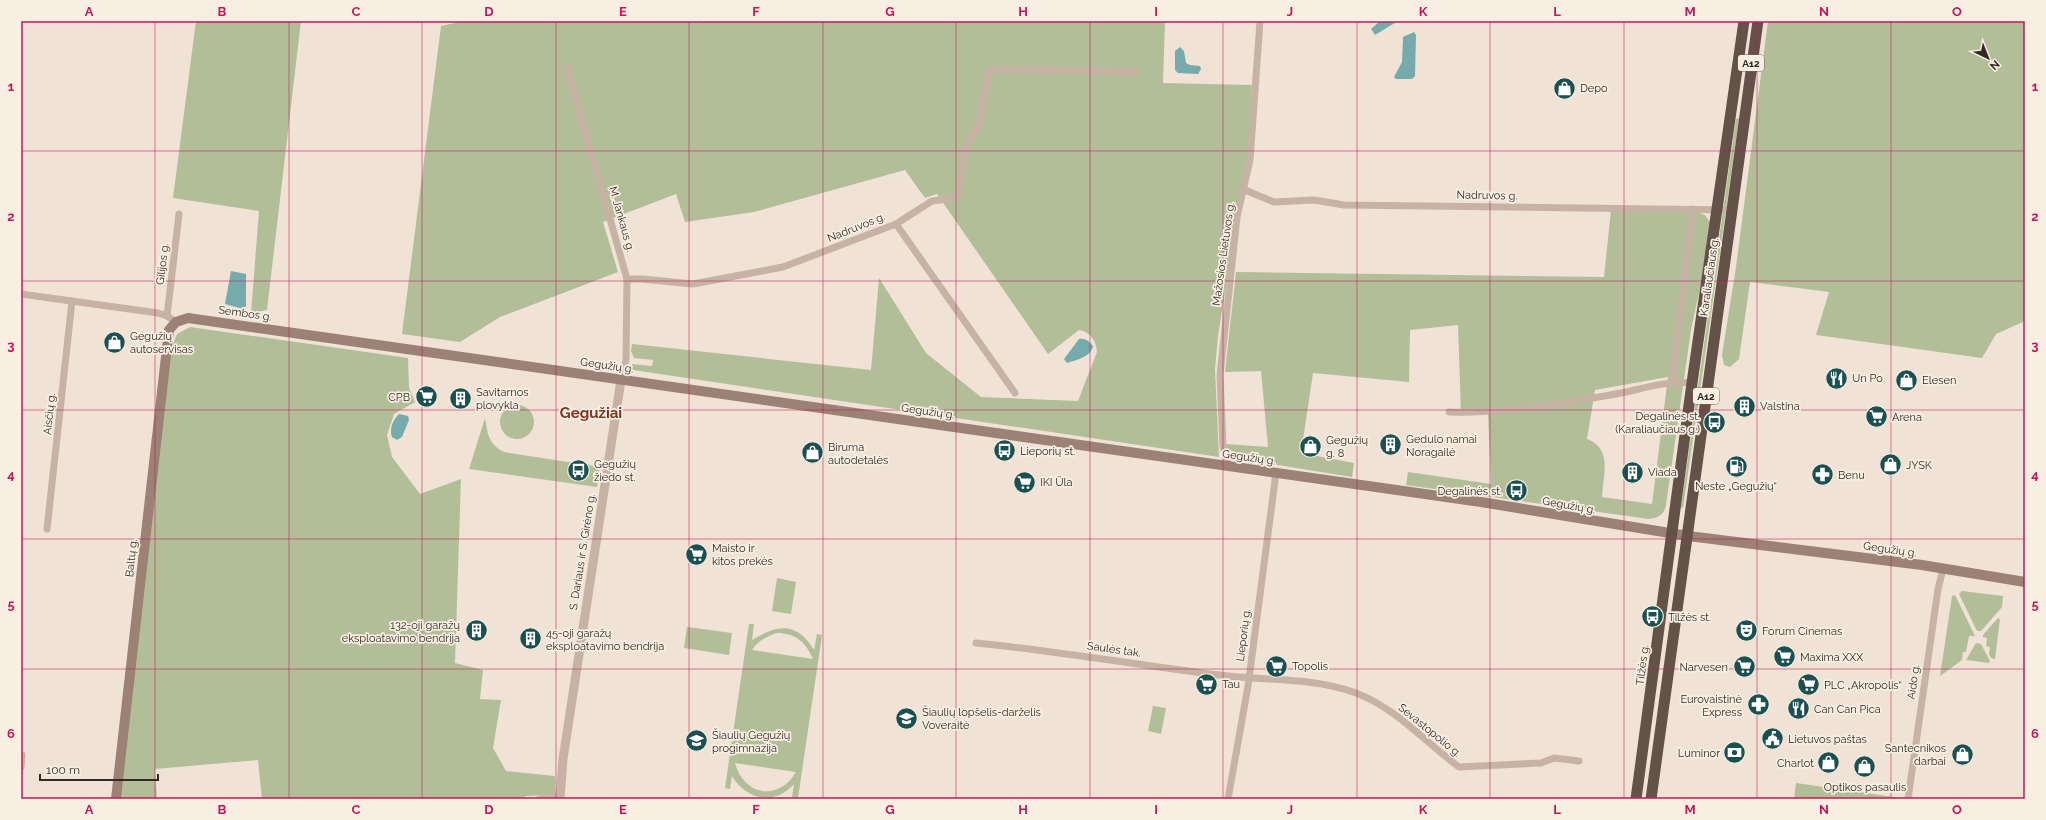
<svg xmlns="http://www.w3.org/2000/svg" width="2046" height="820" viewBox="0 0 2046 820" font-family="Raleway,sans-serif">
  <style>
    .green { fill: #b1be97; fill-rule: evenodd }
    .water { fill: #75abac }
    .lines { fill: none; stroke-linecap: round; stroke-linejoin: round }
    .minor { stroke: #c7b3a3; stroke-width: 7 }
    .tertiary { stroke: #c7b3a3; stroke-width: 9 }
    .secondary { stroke: #9b8274; stroke-width: 10 }
    .trunk { stroke: #645249; stroke-width: 11 }
    .grid { fill: none; stroke: #c2185b; stroke-width: 1; stroke-opacity: 0.55 }
    .labels { text-anchor: middle; stroke-width: 3.5; stroke-linejoin: round; paint-order: stroke }
    .shield { fill: #f8eee2; stroke: #6d645e; stroke-width: 1 }
    .shield-label { font-size: 10px; font-weight: bold; fill: #322925 }
    .poi-label { font-size: 11px; fill: #322925; stroke: #f8eee2; text-anchor: start }
    .street-label { font-size: 11px; fill: #322925; stroke: #f8eee2 }
    .district-label { font-size: 15px; font-weight: bold; fill: #80351f; stroke: #f8eee2 }
    .neatline { fill: none; stroke: #c2185b; stroke-width: 1.5 }
    .grid-label { font-size: 13px; text-anchor: middle; font-weight: bold; fill: #c2185b }
  </style>
  <rect width="100%" height="100%" fill="#f0e3d6"/>
  <g class="green">
    <path d="M196,21h105l-34,289 -16,3 8,-102 -86,-13z"/>
    <path d="M464,21h701l-2,62 89,2 -4,66 -30,185 -3,33 4,88 -586,-87 -2,-2 1,-4 20,2 1,-6 -19,-2 -3,-7 1,-7 239,26 8,-92 47,75 55,44 97,4 19,-49c-1,-11 -6,-20 -18,-22l-31,24 -111,-160 -12,4 -20,-28 -151,42 -69,10 -9,-28 -73,28 15,50 -118,45 -40,25 -58,-8 39,-308z"/>
    <path d="M1768,21h257v300l-29,13 -14,24 -166,-23 13,-43 -79,-10 -11,77 -9,8 -6,-2 -2,-10 14,-88z"/>
    <path d="M1738,118l1,1 -56,389 -2,-1 55,-388z"/>
    <path d="M1611,210l88,3 6,2 5,7 -5,42 -14,66 -25,175c-2,10 -8,13 -17,14l-243,-34 2,-13 83,12 -3,-72 -27,1 -3,-88 -48,5 -1,52 -96,-9 -12,80 53,10 -2,14 -123,-20 -3,-13 42,3 -7,-76 -36,1 11,-100 368,5zM1668,377l-16,127 -50,-7c1,-22 11,-48 -15,-58l8,-49z"/>
    <path d="M190,327l218,31 1,30 6,14 -21,12 -7,21 5,22 28,37 41,-15 -6,184 28,7 -3,29 21,1 -8,48 13,23 49,5v18l-28,2 -11,3h-254l-4,-39 -103,9 2,30h-36l51,-452 5,-13z"/>
    <circle cx="517" cy="422" r="17"/>
    <path d="M485,418c3,16 3,26 19,34l96,15 -3,20 -128,-18z"/>
    <path d="M777,578l19,4 -5,32 -19,-3z"/>
    <path d="M1962,591l41,5 -1,11 -21,24h-4l-18,-37z"/>
    <path d="M1955,595l20,41h-6l-3,16h-3l-1,8 -22,16 12,-80z"/>
    <path d="M1998,618l2,1 -5,40 -4,-1 -2,-4 1,-7 -4,-1 1,-8 -4,-1v-2z"/>
    <path d="M749,624h5l-2,16c26,-16 45,-18 62,10l3,-16 5,1 -24,163 -6,-1 2,-13c-19,22 -48,16 -62,-8l-2,13 -5,-1zM777,633c18,0 29,9 36,26l-61,-9c6,-9 15,-14 25,-17zM735,763l61,9c-3,4 -6,9 -10,12 -22,17 -45,2 -51,-21z"/>
    <path d="M687,627l45,6 -3,22 -45,-7z"/>
    <path d="M1976,643l5,1 9,17 -1,2 -23,-3z"/>
    <path d="M1153,706l13,2 -5,26 -13,-3z"/>
    <path d="M1796,783l105,15v1h-107z"/>
  </g>
  <g class="water">
    <path d="M1380,21h18l-23,14 -4,-6z"/>
    <path d="M1414,32l2,3 -1,41 -3,3h-16l-2,-2 8,-15 1,-25z"/>
    <path d="M1180,47l4,4 2,12 4,2 10,1 1,3 -3,5 -20,-1 -3,-3v-19z"/>
    <path d="M231,271l15,3v32l-3,3 -18,-5z"/>
    <path d="M1079,339c6,-1 10,2 14,7 -2,11 -17,14 -26,17l-3,-4z"/>
    <path d="M399,414l9,2 1,4 -7,17 -5,3 -5,-3c-3,-8 1,-17 7,-23z"/>
  </g>
  <g class="lines">
    <g class="minor">
      <path d="M567,67l60,212 -1,81 -5,20"/>
      <path d="M1245,190l29,12 40,-2 30,5 387,5"/>
      <path d="M896,224l119,169"/>
      <path d="M627,279h15l51,5 90,-17 113,-43 36,-23 23,-3 5,-9 5,-40 14,-25 10,-53 10,-2 138,3"/>
      <path d="M21,294l137,19 9,3 9,6"/>
      <path d="M167,316l12,-102"/>
      <path d="M1672,383l21,-174"/>
      <path d="M1449,412c53,2 109,-8 161,-17 27,-4 54,-15 82,-12"/>
      <path d="M1229,467l-6,-21 -3,-71 17,-158 13,-57 10,-139"/>
      <path d="M47,529l25,-228"/>
      <path d="M976,643c81,8 162,22 243,32 46,6 93,2 137,18 40,15 70,50 103,74l82,-4 13,-5 25,3"/>
      <path d="M21,767l1,-12"/>
      <path d="M539,799l21,-3"/>
      <path d="M1228,799l20,-113 28,-213"/>
      <path d="M1908,799l30,-210 5,-20"/>
    </g>
    <path class="tertiary" d="M560,799l3,-40 58,-379"/>
    <path class="secondary" d="M116,799l53,-469 7,-8 12,-4 1293,184 207,34 234,29 103,17"/>
    <g class="trunk">
      <path d="M1636,799l56,-416 52,-362"/>
      <path d="M1651,799l107,-778"/>
    </g>
  </g>
  <path class="grid" d="M155,21v778M289,21v778M422,21v778M556,21v778M689,21v778M823,21v778M956,21v778M1090,21v778M1223,21v778M1357,21v778M1490,21v778M1624,21v778M1757,21v778M1891,21v778M21,151h2004M21,281h2004M21,410h2004M21,539h2004M21,669h2004"/>
  <defs>
    <symbol id="shop-disc" viewBox="-11 -11 22 22"><circle r="9.5" fill="#1b5053" stroke="#f8eee2"/><path d="M-5-2.5h2.3a2.7 3.5 0 0 1 5.4 0H5L5.5 6h-11ZM-1.5-2.5h3a1.5 2.3 0 0 0-3 0Z" fill="#fff"/></symbol>
    <symbol id="restaurant-disc" viewBox="-11 -11 22 22"><circle r="9.5" fill="#1b5053" stroke="#f8eee2"/><path d="M-5-6h1v4h1v-4h1v4h1v-4h1v5L-1.5 .5V6h-2V.5L-5-1ZM5-6V6H3V1.5H1.5Q1.5-4 5-6Z" fill="#fff"/></symbol>
    <symbol id="supermarket-disc" viewBox="-11 -11 22 22"><circle r="9.5" fill="#1b5053" stroke="#f8eee2"/><path d="M-6-5.5h2.5l.6 2H6L4.5 2H-2.5L-4.4-4H-6ZM-1.5 3.2a1.3 1.3 0 1 0 .1 0ZM3 3.2a1.3 1.3 0 1 0 .1 0Z" fill="#fff"/></symbol>
    <symbol id="building-disc" viewBox="-11 -11 22 22"><circle r="9.5" fill="#1b5053" stroke="#f8eee2"/><path d="M-4-6H4V6H1V3H-1V6H-4ZM-2.5-4.3h1.7v1.8h-1.7ZM.8-4.3h1.7v1.8H.8ZM-2.5-1h1.7V.8h-1.7ZM.8-1h1.7V.8H.8Z" fill="#fff"/></symbol>
    <symbol id="bus-disc" viewBox="-11 -11 22 22"><circle r="9.5" fill="#1b5053" stroke="#f8eee2"/><path d="M-5-6H5V4H4V6H2V4H-2V6H-4V4H-5ZM-3.5-4V0h7V-4ZM-3.5 1.2v1.5H-2V1.2ZM2 1.2v1.5H3.5V1.2Z" fill="#fff"/></symbol>
    <symbol id="fuel-disc" viewBox="-11 -11 22 22"><circle r="9.5" fill="#1b5053" stroke="#f8eee2"/><path d="M-5.5-6h7V0h2V4h1.3V-2.5L3-4.5l.8-.8L6-3V5H2.5V1h-1V6h-7ZM-4.2-4.7v3.2H.2V-4.7Z" fill="#fff"/></symbol>
    <symbol id="pharmacy-disc" viewBox="-11 -11 22 22"><circle r="9.5" fill="#1b5053" stroke="#f8eee2"/><path d="M-2-6h4v4h4v4h-4v4h-4v-4h-4v-4h4Z" fill="#fff"/></symbol>
    <symbol id="theatre-disc" viewBox="-11 -11 22 22"><circle r="9.5" fill="#1b5053" stroke="#f8eee2"/><path d="M-5-5.5Q0-4 5-5.5V0Q5 5 0 6Q-5 5-5 0ZM-3.3-2.5H-1v1.5H-3.3ZM1-2.5H3.3v1.5H1ZM-2.8 1Q0 5.5 2.8 1Z" fill="#fff"/></symbol>
    <symbol id="school-disc" viewBox="-11 -11 22 22"><circle r="9.5" fill="#1b5053" stroke="#f8eee2"/><path d="M0-5L7-2L0 1L-7-2ZM-4 1L0 2.5L4 1V4Q0 6-4 4Z" fill="#fff"/></symbol>
    <symbol id="civic-disc" viewBox="-11 -11 22 22"><circle r="9.5" fill="#1b5053" stroke="#f8eee2"/><path d="M-.6-6.5H3V-4.5H.6V-3L4-1V1h2V6H-6V1h2V-1L-.6-3ZM-1.2 2.5V6h2.4V2.5Z" fill="#fff"/></symbol>
    <symbol id="bank-disc" viewBox="-11 -11 22 22"><circle r="9.5" fill="#1b5053" stroke="#f8eee2"/><path d="M-6-4H6V4H-6ZM0-2.3a2.3 2.3 0 1 0 0 4.6a2.3 2.3 0 1 0 0-4.6Z" fill="#fff"/></symbol>
  </defs>
  <g fill-rule="evenodd">
    <use href="#shop-disc" x="1552" y="76" width="25" height="25"/>
    <use href="#shop-disc" x="102" y="330" width="25" height="25"/>
    <use href="#restaurant-disc" x="1824" y="366" width="25" height="25"/>
    <use href="#shop-disc" x="1894" y="368" width="25" height="25"/>
    <use href="#supermarket-disc" x="414" y="384" width="25" height="25"/>
    <use href="#building-disc" x="448" y="386" width="25" height="25"/>
    <use href="#building-disc" x="1732" y="394" width="25" height="25"/>
    <use href="#supermarket-disc" x="1864" y="404" width="25" height="25"/>
    <use href="#bus-disc" x="1702" y="410" width="25" height="25"/>
    <use href="#building-disc" x="1378" y="432" width="25" height="25"/>
    <use href="#shop-disc" x="1298" y="434" width="25" height="25"/>
    <use href="#bus-disc" x="992" y="438" width="25" height="25"/>
    <use href="#shop-disc" x="800" y="440" width="25" height="25"/>
    <use href="#shop-disc" x="1878" y="452" width="25" height="25"/>
    <use href="#fuel-disc" x="1724" y="454" width="25" height="25"/>
    <use href="#bus-disc" x="566" y="458" width="25" height="25"/>
    <use href="#building-disc" x="1620" y="460" width="25" height="25"/>
    <use href="#pharmacy-disc" x="1810" y="462" width="25" height="25"/>
    <use href="#supermarket-disc" x="1012" y="470" width="25" height="25"/>
    <use href="#bus-disc" x="1504" y="478" width="25" height="25"/>
    <use href="#supermarket-disc" x="684" y="542" width="25" height="25"/>
    <use href="#bus-disc" x="1640" y="604" width="25" height="25"/>
    <use href="#building-disc" x="464" y="618" width="25" height="25"/>
    <use href="#theatre-disc" x="1734" y="618" width="25" height="25"/>
    <use href="#building-disc" x="518" y="626" width="25" height="25"/>
    <use href="#supermarket-disc" x="1772" y="644" width="25" height="25"/>
    <use href="#supermarket-disc" x="1264" y="654" width="25" height="25"/>
    <use href="#supermarket-disc" x="1732" y="654" width="25" height="25"/>
    <use href="#supermarket-disc" x="1194" y="672" width="25" height="25"/>
    <use href="#supermarket-disc" x="1796" y="672" width="25" height="25"/>
    <use href="#pharmacy-disc" x="1746" y="692" width="25" height="25"/>
    <use href="#restaurant-disc" x="1786" y="696" width="25" height="25"/>
    <use href="#school-disc" x="894" y="706" width="25" height="25"/>
    <use href="#civic-disc" x="1760" y="726" width="25" height="25"/>
    <use href="#school-disc" x="684" y="728" width="25" height="25"/>
    <use href="#bank-disc" x="1722" y="740" width="25" height="25"/>
    <use href="#shop-disc" x="1950" y="742" width="25" height="25"/>
    <use href="#shop-disc" x="1816" y="750" width="25" height="25"/>
    <use href="#shop-disc" x="1852" y="754" width="25" height="25"/>
  </g>
  <g class="labels">
    <g class="shield">
      <rect x="1738" y="55" width="26" height="16" rx="3"/>
      <rect x="1693" y="388" width="26" height="16" rx="3"/>
    </g>
    <g class="shield-label">
      <text x="1751" y="67">A12</text>
      <text x="1706" y="400">A12</text>
    </g>
    <g class="poi-label">
      <text x="1580" y="92">Depo</text>
      <text x="130" y="340">Gegužių<tspan x="130" dy="13">autoservisas</tspan></text>
      <text x="1852" y="382">Un Po</text>
      <text x="1922" y="384">Elesen</text>
      <text x="476" y="396">Savitarnos<tspan x="476" dy="13">plovykla</tspan></text>
      <text x="410" y="401" text-anchor="end">CPB</text>
      <text x="1760" y="410">Valstina</text>
      <text x="1700" y="420" text-anchor="end">Degalinės st.<tspan x="1700" dy="13">(Karaliaučiaus g.)</tspan></text>
      <text x="1892" y="421">Arena</text>
      <text x="1406" y="443">Gedulo namai<tspan x="1406" dy="13">Noragailė</tspan></text>
      <text x="1326" y="444">Gegužių<tspan x="1326" dy="13">g. 8</tspan></text>
      <text x="828" y="451">Biruma<tspan x="828" dy="13">autodetalės</tspan></text>
      <text x="1020" y="455">Lieporių st.</text>
      <text x="594" y="468">Gegužių<tspan x="594" dy="13">žiedo st.</tspan></text>
      <text x="1906" y="469">JYSK</text>
      <text x="1648" y="476">Viada</text>
      <text x="1838" y="479">Benu</text>
      <text x="1040" y="486">IKI Ūla</text>
      <text x="1736" y="490" text-anchor="middle">Neste „Gegužių“</text>
      <text x="1502" y="495" text-anchor="end">Degalinės st.</text>
      <text x="712" y="552">Maisto ir<tspan x="712" dy="13">kitos prekės</tspan></text>
      <text x="1668" y="621">Tilžės st.</text>
      <text x="460" y="629" text-anchor="end">132-oji garažų<tspan x="460" dy="13">eksploatavimo bendrija</tspan></text>
      <text x="1762" y="635">Forum Cinemas</text>
      <text x="546" y="637">45-oji garažų<tspan x="546" dy="13">eksploatavimo bendrija</tspan></text>
      <text x="1800" y="661">Maxima XXX</text>
      <text x="1292" y="670">Topolis</text>
      <text x="1728" y="671" text-anchor="end">Narvesen</text>
      <text x="1222" y="688">Tau</text>
      <text x="1824" y="689">PLC „Akropolis“</text>
      <text x="1742" y="703" text-anchor="end">Eurovaistinė<tspan x="1742" dy="13">Express</tspan></text>
      <text x="1814" y="713">Can Can Pica</text>
      <text x="922" y="716">Šiaulių lopšelis-darželis<tspan x="922" dy="13">Voveraitė</tspan></text>
      <text x="712" y="739">Šiaulių Gegužių<tspan x="712" dy="13">progimnazija</tspan></text>
      <text x="1788" y="743">Lietuvos paštas</text>
      <text x="1946" y="752" text-anchor="end">Santecnikos<tspan x="1946" dy="13">darbai</tspan></text>
      <text x="1720" y="757" text-anchor="end">Luminor</text>
      <text x="1814" y="767" text-anchor="end">Charlot</text>
      <text x="1865" y="791" text-anchor="middle">Optikos pasaulis</text>
    </g>
    <g class="street-label">
      <text transform="translate(1487 195) rotate(1)" y="4">Nadruvos g.</text>
      <text transform="translate(622 219) rotate(74)" y="4">M. Jankaus g.</text>
      <text transform="translate(856 227) rotate(-22)" y="4">Nadruvos g.</text>
      <text transform="translate(1223 254) rotate(-82)" y="4">Mažosios Lietuvos g.</text>
      <text transform="translate(162 264) rotate(-83)" y="4">Gilijos g.</text>
      <text transform="translate(1709 277) rotate(-82)" y="4">Karaliaučiaus g.</text>
      <text transform="translate(245 313) rotate(8)" y="4">Sembos g.</text>
      <text transform="translate(607 365) rotate(8)" y="4">Gegužių g.</text>
      <text transform="translate(928 411) rotate(8)" y="4">Gegužių g.</text>
      <text transform="translate(49 414) rotate(-84)" y="4">Aisčių g.</text>
      <text transform="translate(1249 457) rotate(8)" y="4">Gegužių g.</text>
      <text transform="translate(1569 505) rotate(10)" y="4">Gegužių g.</text>
      <text transform="translate(1890 549) rotate(8)" y="4">Gegužių g.</text>
      <text transform="translate(582 552) rotate(-81)" y="4">S. Dariaus ir S. Girėno g.</text>
      <text transform="translate(131 558) rotate(-84)" y="4">Baltų g.</text>
      <text transform="translate(1243 635) rotate(-83)" y="4">Lieporių g.</text>
      <text transform="translate(1114 649) rotate(8)" y="4">Saulės tak.</text>
      <text transform="translate(1642 665) rotate(-83)" y="4">Tilžės g.</text>
      <text transform="translate(1913 682) rotate(-82)" y="4">Aido g.</text>
      <text transform="translate(1430 730) rotate(39)" y="4">Sevastopolio g.</text>
    </g>
    <g class="district-label">
      <text x="591" y="418">Gegužiai</text>
    </g>
  </g>
  <rect width="2046" height="820" fill="none" stroke="#f8eee2" stroke-width="44"/>
  <g transform="translate(1988 58) rotate(137)" stroke="#f8eee2" stroke-width="3" paint-order="stroke">
  <path d="M0-3L7 15L0 10L-7 15Z" fill="#322925"/>
  <text y="-6" font-size="11" font-weight="bold" text-anchor="middle" fill="#322925">N</text>
  </g>
  <path d="M40 774v6h118v-6" fill="none" stroke="#322925" stroke-width="2"/>
  <text x="46" y="774" font-size="12" fill="#322925" stroke="#f8eee2" stroke-width="3" paint-order="stroke">100 m</text>
  <rect x="22" y="22" width="2002" height="776" class="neatline"/>
  <g class="grid-label">
    <text x="89" y="16">A</text>
    <text x="222" y="16">B</text>
    <text x="356" y="16">C</text>
    <text x="489" y="16">D</text>
    <text x="623" y="16">E</text>
    <text x="756" y="16">F</text>
    <text x="890" y="16">G</text>
    <text x="1023" y="16">H</text>
    <text x="1156" y="16">I</text>
    <text x="1290" y="16">J</text>
    <text x="1423" y="16">K</text>
    <text x="1557" y="16">L</text>
    <text x="1690" y="16">M</text>
    <text x="1824" y="16">N</text>
    <text x="1957" y="16">O</text>
    <text x="11" y="91">1</text>
    <text x="2035" y="91">1</text>
    <text x="11" y="221">2</text>
    <text x="2035" y="221">2</text>
    <text x="11" y="350">3</text>
    <text x="2035" y="350">3</text>
    <text x="11" y="479">4</text>
    <text x="2035" y="479">4</text>
    <text x="11" y="609">5</text>
    <text x="2035" y="609">5</text>
    <text x="11" y="738">6</text>
    <text x="2035" y="738">6</text>
    <text x="89" y="814">A</text>
    <text x="222" y="814">B</text>
    <text x="356" y="814">C</text>
    <text x="489" y="814">D</text>
    <text x="623" y="814">E</text>
    <text x="756" y="814">F</text>
    <text x="890" y="814">G</text>
    <text x="1023" y="814">H</text>
    <text x="1156" y="814">I</text>
    <text x="1290" y="814">J</text>
    <text x="1423" y="814">K</text>
    <text x="1557" y="814">L</text>
    <text x="1690" y="814">M</text>
    <text x="1824" y="814">N</text>
    <text x="1957" y="814">O</text>
  </g>
</svg>
